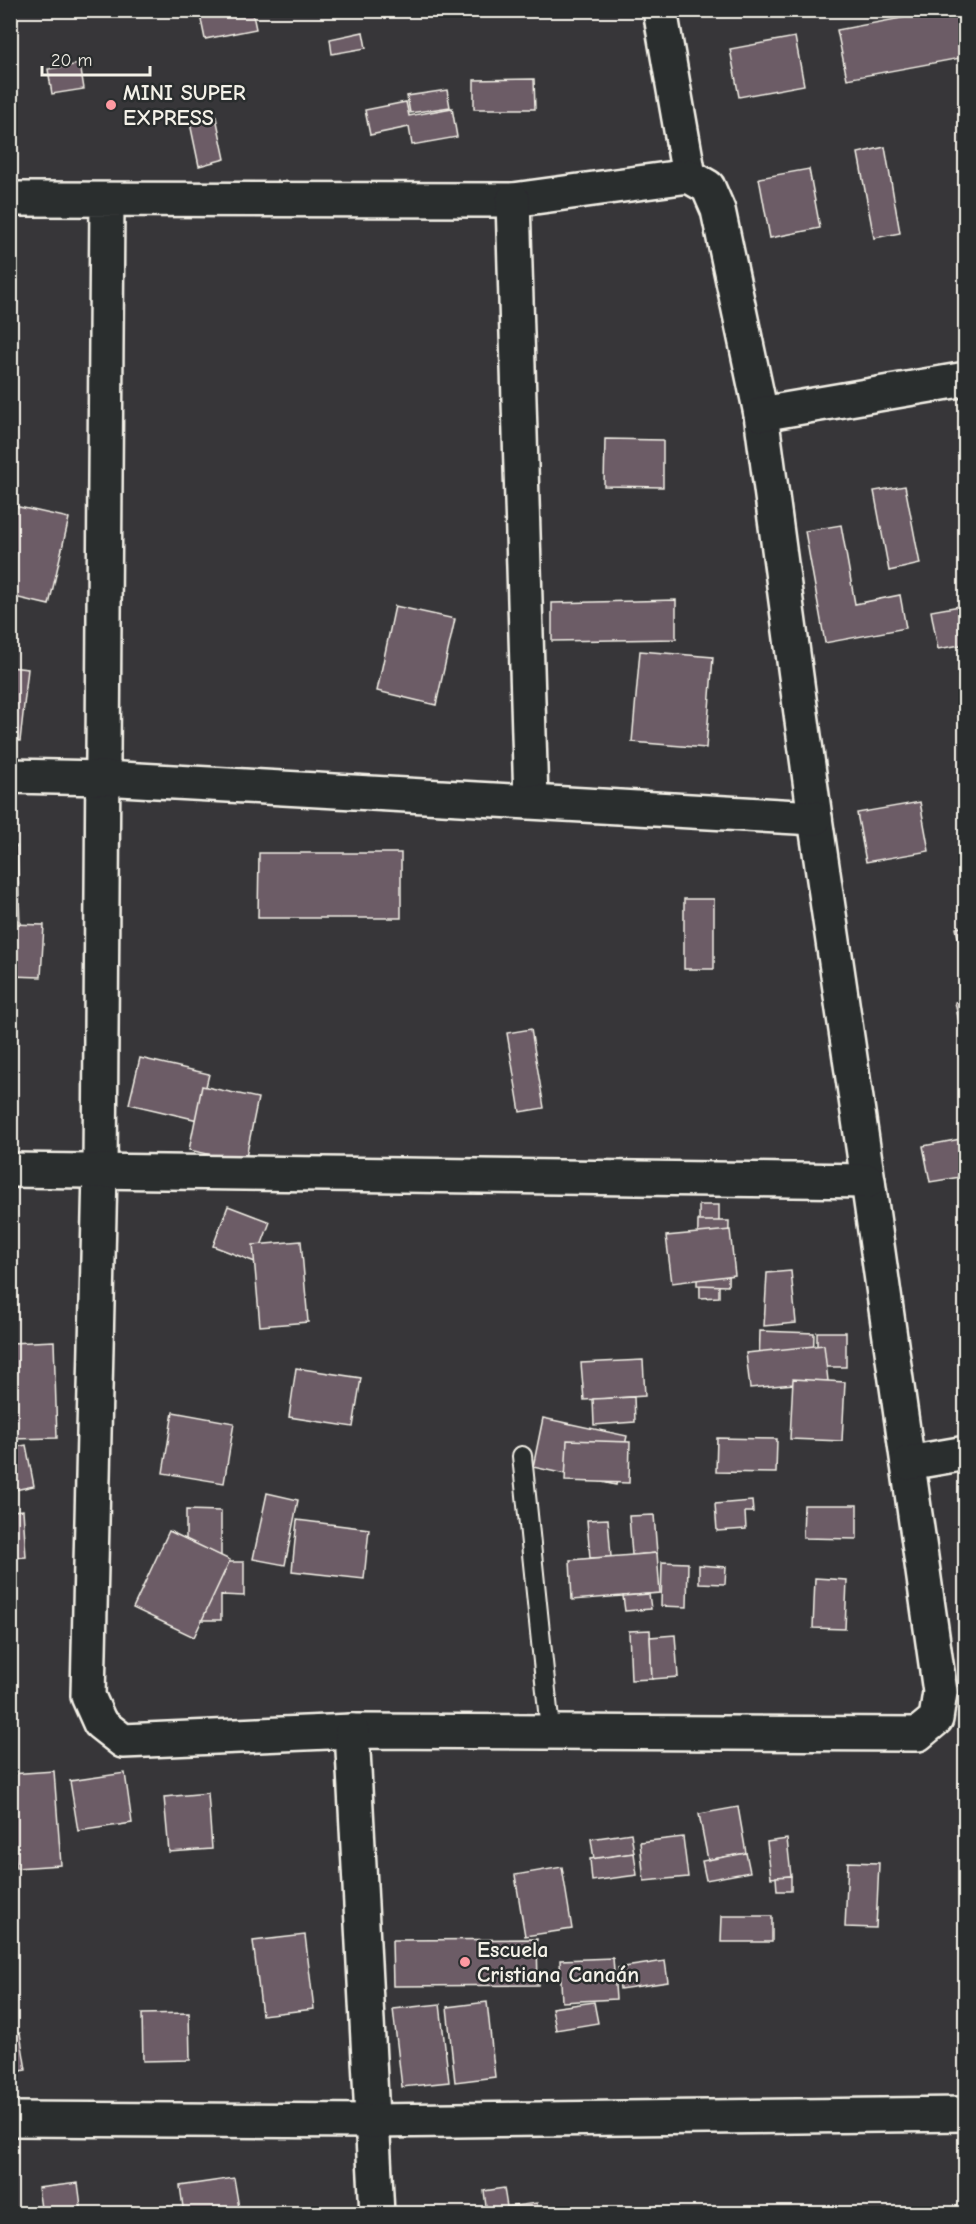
<svg xmlns="http://www.w3.org/2000/svg" width="976" height="2224" viewBox="0 0 976 2224" font-family="'Comic Neue',sans-serif">
  <style>
    .building { fill: #6c5c66; stroke: #f4f1e8; stroke-width: 1.5 }
    .lines { fill: none; stroke-linecap: round; stroke-linejoin: round }
    .service-casing { stroke: #f4f1e8; stroke-width: 22 }
    .minor-casing { stroke: #f4f1e8; stroke-width: 38 }
    .service { stroke: #2a2d2e; stroke-width: 18 }
    .minor { stroke: #2a2d2e; stroke-width: 33 }
    .poi-dot { fill: #ff9aa2; stroke: #2a2d2e; stroke-width: 2 }
    .labels { text-anchor: middle; stroke-width: 5; stroke-linejoin: round; paint-order: stroke }
    .poi-label { font-size: 22px; font-weight: bold; fill: #f4f1e8; stroke: #2a2d2e; text-anchor: start }
  </style>
  <rect width="100%" height="100%" fill="#373639"/>
  <filter id="ink" filterUnits="userSpaceOnUse"><feTurbulence type="fractalNoise" baseFrequency=".0167" numOctaves="2"/><feDisplacementMap in="SourceGraphic" scale="12" xChannelSelector="R" yChannelSelector="G"/><feConvolveMatrix kernelMatrix="1 2 1 2 8 2 1 2 1" color-interpolation-filters="sRGB"/></filter>
  <g filter="url(#ink)">
    <g class="building">
      <path d="M199,10h53l4,19 -51,10z"/>
      <path d="M944,10h22v47l-119,22 -10,-49z"/>
      <path d="M363,32l3,16 -34,6 -2,-15z"/>
      <path d="M795,37l9,48 -65,12 -9,-48z"/>
      <path d="M80,64l4,25 -32,5 -4,-25z"/>
      <path d="M534,79l1,30h-61v-29z"/>
      <path d="M447,90l3,17 -40,6 -3,-17z"/>
      <path d="M406,102l3,14 43,-8 5,29 -45,8 -3,-18 -39,8 -5,-25z"/>
      <path d="M216,117l9,42 -26,7 -9,-43z"/>
      <path d="M885,147l15,86 -26,5 -16,-85z"/>
      <path d="M809,169l11,59 -50,10 -11,-60z"/>
      <path d="M605,439l58,1v47l-59,-1z"/>
      <path d="M905,486l15,78 -31,7 -15,-80z"/>
      <path d="M10,505l59,13 -20,87 -39,-9z"/>
      <path d="M841,525l14,79 45,-9 6,33 -81,15 -20,-112z"/>
      <path d="M676,600v39l-124,2v-38z"/>
      <path d="M966,605v39l-28,5 -7,-38z"/>
      <path d="M395,606l60,13 -19,86 -59,-14z"/>
      <path d="M640,651l73,6 -7,91 -74,-6z"/>
      <path d="M10,667l18,2 -8,72 -10,-1z"/>
      <path d="M920,802l9,49 -63,11 -9,-49z"/>
      <path d="M10,846h7l3,78 -10,1z"/>
      <path d="M259,853h142v65h-143z"/>
      <rect x="684" y="899" width="30" height="70"/>
      <path d="M10,924l34,1 -3,52 -31,-1z"/>
      <path d="M966,926v34h-3l-7,-32z"/>
      <path d="M966,1000v42h-3l-8,-40z"/>
      <path d="M531,1029l13,79 -24,4 -13,-79z"/>
      <path d="M140,1058l69,16 -11,46 -69,-16z"/>
      <path d="M202,1086l56,12 -13,64 -56,-12z"/>
      <path d="M966,1138v38l-36,6 -7,-36z"/>
      <path d="M699,1205h20v92l-19,1z"/>
      <path d="M228,1206l42,16 -15,40 -42,-16z"/>
      <path d="M698,1221h31l-1,65 -31,-1z"/>
      <path d="M730,1230l5,45 -63,8 -6,-47z"/>
      <path d="M301,1241l7,81 -48,4 -7,-81z"/>
      <path d="M791,1271l5,52 -32,3 3,-53z"/>
      <path d="M760,1331l54,2 -1,35 -54,-1z"/>
      <rect x="817" y="1332" width="29" height="35"/>
      <path d="M54,1341l3,97 -47,1v-96z"/>
      <path d="M824,1345l4,36 -78,7 -4,-35z"/>
      <path d="M643,1360l2,36 -61,4 -3,-37z"/>
      <path d="M296,1368l65,10 -8,49 -64,-10z"/>
      <path d="M793,1379l52,3 -3,59 -52,-2z"/>
      <path d="M634,1397l1,25 -41,3 -1,-26z"/>
      <path d="M173,1412l61,11 -10,60 -61,-10z"/>
      <path d="M543,1418l84,18 -11,49 -83,-18z"/>
      <path d="M717,1438l60,1 -1,34 -60,-1z"/>
      <path d="M567,1440l63,2 -1,41 -64,-2z"/>
      <path d="M26,1445l8,41 -24,5v-43z"/>
      <path d="M267,1493l31,7 -13,65 -32,-6z"/>
      <path d="M752,1501l1,11h-8l1,17 -29,2 -2,-27z"/>
      <path d="M804,1505h53v34l-54,-1z"/>
      <path d="M23,1510l3,47 -16,1v-47z"/>
      <path d="M186,1510l35,1v51h23v34l-23,-1v25h-37l1,-23h-18v-39h19z"/>
      <path d="M654,1515l3,38 -25,2 -3,-39z"/>
      <path d="M608,1519l3,38 -21,1 -3,-38z"/>
      <path d="M297,1520l72,9 -5,50 -72,-8z"/>
      <path d="M169,1531l61,29 -36,77 -61,-29z"/>
      <path d="M657,1553l3,40 -88,7 -2,-40z"/>
      <path d="M662,1562l26,1 -1,44 -26,-1z"/>
      <path d="M699,1565l27,2 -1,17 -26,-1z"/>
      <path d="M815,1578l32,2 -2,49 -32,-1z"/>
      <path d="M649,1594l2,15 -26,2 -2,-15z"/>
      <path d="M650,1630l2,49 -21,1 -2,-49z"/>
      <path d="M675,1635l3,42 -26,2 -2,-42z"/>
      <path d="M54,1771l7,94 -45,3 -6,-94z"/>
      <path d="M125,1773l7,50 -54,8 -8,-50z"/>
      <path d="M208,1793l4,56 -43,3 -5,-55z"/>
      <path d="M738,1807l8,46 -38,7 -9,-46z"/>
      <path d="M631,1833l3,20 -40,6 -3,-20z"/>
      <path d="M683,1837l5,40 -44,4 -4,-39z"/>
      <path d="M787,1839l4,37 -20,2 -4,-36z"/>
      <path d="M634,1853l3,22 -45,6 -2,-22z"/>
      <path d="M746,1853l4,19 -44,8 -4,-19z"/>
      <path d="M848,1862l31,1 -3,65 -31,-1z"/>
      <path d="M562,1867l10,62 -47,7 -10,-61z"/>
      <path d="M791,1876v15h-14l-1,-14z"/>
      <path d="M722,1916h50v26h-51z"/>
      <path d="M305,1935l9,74 -52,6 -9,-74z"/>
      <path d="M537,1939l1,46 -145,1 -1,-46z"/>
      <path d="M613,1958l3,41 -54,3 -2,-42z"/>
      <path d="M665,1961l3,21 -48,7 -2,-21z"/>
      <path d="M487,2002l8,75 -40,5 -8,-75z"/>
      <path d="M594,2002l4,21 -42,7 -4,-22z"/>
      <path d="M440,2004l9,78 -47,5 -9,-78z"/>
      <path d="M189,2013l1,47 -47,1 -1,-47z"/>
      <path d="M20,2033l6,37 -16,3v-39z"/>
      <path d="M234,2178l6,36h-56l-4,-28z"/>
      <path d="M78,2183l4,31h-40l-4,-26z"/>
      <path d="M504,2188l3,19 30,-4 2,11h-52l-3,-23z"/>
    </g>
    <g class="lines">
      <defs>
        <path id="service" d="M522,1456l28,274"/>
        <g id="minor">
          <path d="M660,10l29,166"/>
          <path d="M10,199l503,1 176,-24 19,11 10,23 43,204 54,404 53,363 72,511 -4,27 -18,15 -566,-3 -229,10 -23,-18 -12,-27 12,-525 7,-971"/>
          <path d="M513,200l18,601"/>
          <path d="M761,414l205,-35"/>
          <path d="M10,776l93,2 712,40"/>
          <path d="M10,1170l858,11"/>
          <path d="M908,1463l58,-10"/>
          <path d="M352,1731l25,483"/>
          <path d="M10,2119l362,2 594,-7"/>
        </g>
      </defs>
      <use href="#service" class="service-casing"/>
      <use href="#minor" class="minor-casing"/>
      <use href="#service" class="service"/>
      <use href="#minor" class="minor"/>
    </g>
  </g>
  <g class="poi-dot">
    <circle cx="111" cy="105" r="6"/>
    <circle cx="465" cy="1962" r="6"/>
  </g>
  <g class="labels">
    <g class="poi-label">
      <text x="123" y="100">MINI SUPER<tspan x="123" dy="25">EXPRESS</tspan></text>
      <text x="477" y="1957">Escuela<tspan x="477" dy="25">Cristiana Canaán</tspan></text>
    </g>
  </g>
  <rect width="976" height="2224" fill="none" stroke="#2a2d2e" stroke-width="36"/>
  <rect x="18" y="18" width="940" height="2188" fill="none" stroke="#f4f1e8" stroke-width="2" filter="url(#ink)"/>
  <path d="M42 66v9h108v-9" fill="none" stroke="#f4f1e8" stroke-width="3"/>
  <text x="51" y="66" font-size="18" fill="#f4f1e8" stroke="#2a2d2e" stroke-width="4.5" paint-order="stroke">20 m</text>
</svg>
